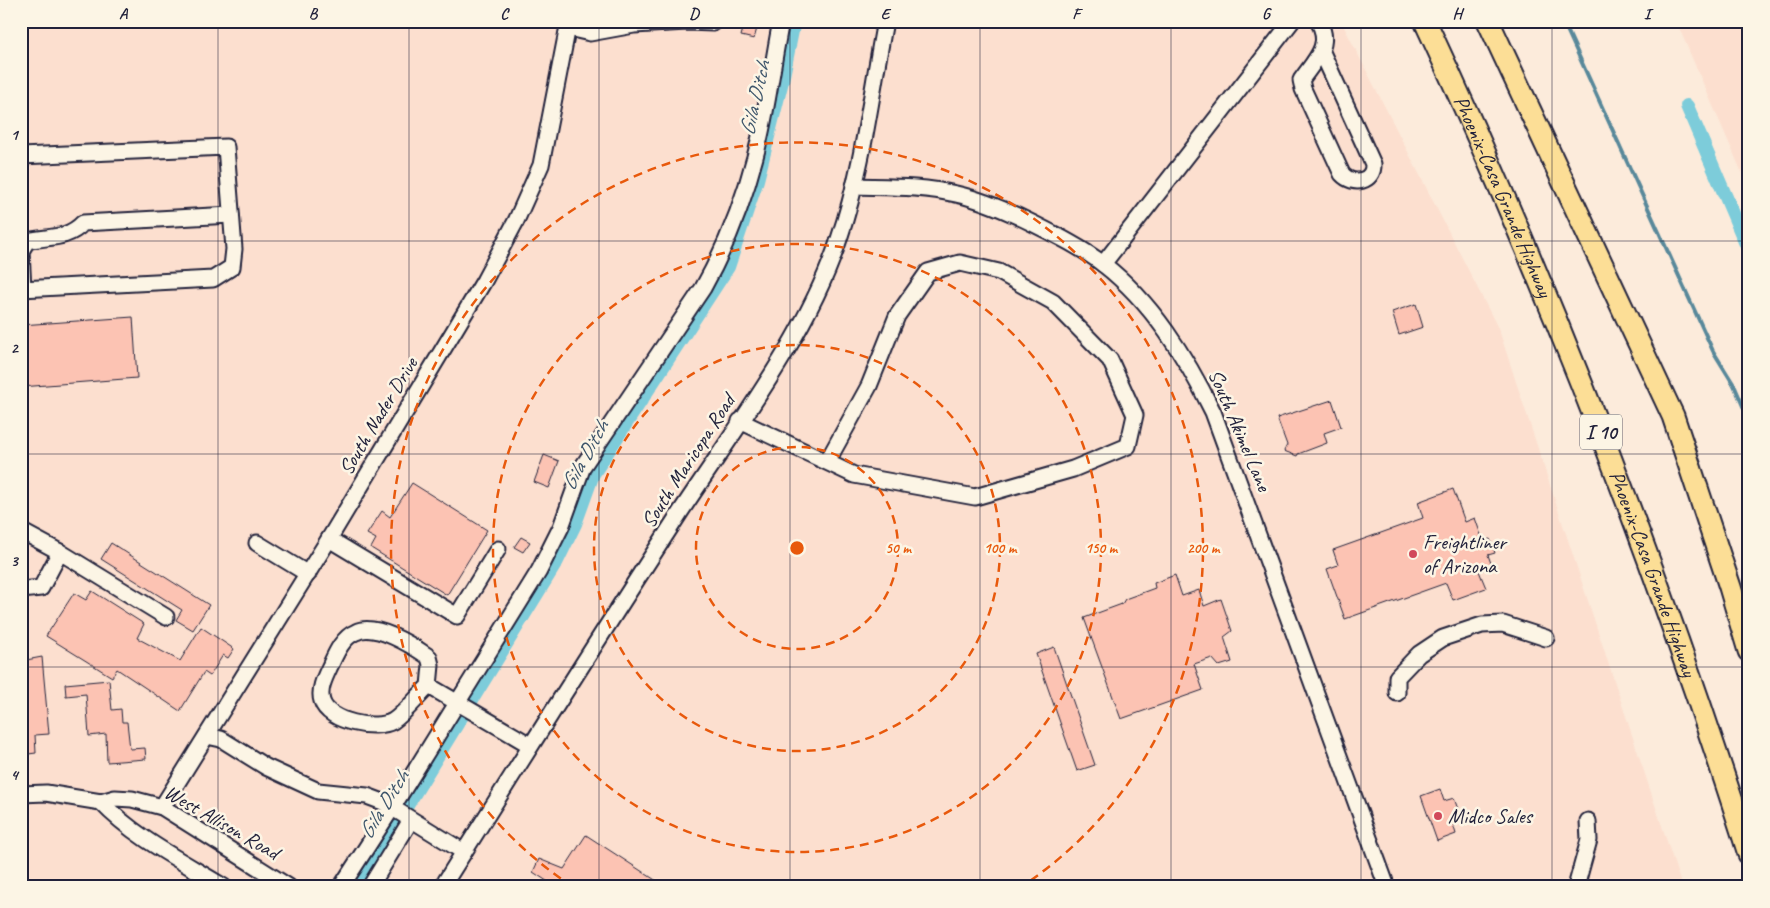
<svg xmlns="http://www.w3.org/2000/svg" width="1770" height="908" viewBox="0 0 1770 908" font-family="Caveat,sans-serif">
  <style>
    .built { fill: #fcdfcf }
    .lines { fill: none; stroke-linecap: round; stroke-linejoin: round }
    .stream { stroke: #59889a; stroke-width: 4 }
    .canal { stroke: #7dccda; stroke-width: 14 }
    .building { fill: #fcc3b3; stroke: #22223b }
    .minor-casing { stroke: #22223b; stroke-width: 19 }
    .highway-casing { stroke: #22223b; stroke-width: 25 }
    .minor { stroke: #fcf5e5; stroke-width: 15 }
    .highway { stroke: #fcde96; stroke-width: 21 }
    .grid { fill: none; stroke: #22223b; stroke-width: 1; stroke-opacity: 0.55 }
    .ring { fill: none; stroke: #e8590c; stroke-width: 2.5; stroke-dasharray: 9 6 }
    .poi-dot { fill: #d1495b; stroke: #fcf5e5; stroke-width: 2 }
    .labels { text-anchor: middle; stroke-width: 5; stroke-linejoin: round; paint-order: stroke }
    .shield { fill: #fcf5e5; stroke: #63616e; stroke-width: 1 }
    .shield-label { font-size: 20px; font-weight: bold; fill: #22223b }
    .street-label { font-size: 21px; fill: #22223b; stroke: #fcf5e5 }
    .poi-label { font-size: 21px; fill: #22223b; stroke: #fcf5e5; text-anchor: start }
    .water-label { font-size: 22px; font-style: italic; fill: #3d556b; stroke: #fcf5e5 }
    .centre { fill: #e8590c; stroke: #fcf5e5; stroke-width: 2.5 }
    .ring-label { font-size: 15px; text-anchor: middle; font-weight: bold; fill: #e8590c; stroke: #fcf5e5; stroke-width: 5; stroke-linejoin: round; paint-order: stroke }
    .neatline { fill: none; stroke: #22223b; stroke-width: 2 }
    .grid-label { font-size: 16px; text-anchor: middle; font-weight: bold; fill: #22223b }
  </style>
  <rect width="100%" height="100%" fill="#fcebdb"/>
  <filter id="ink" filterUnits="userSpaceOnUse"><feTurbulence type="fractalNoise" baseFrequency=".02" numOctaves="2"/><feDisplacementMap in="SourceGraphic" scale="10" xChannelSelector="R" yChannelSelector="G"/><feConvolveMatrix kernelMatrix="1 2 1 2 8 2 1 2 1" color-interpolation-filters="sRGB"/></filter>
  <g filter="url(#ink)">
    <g class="built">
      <path d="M21,21h1320l158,309 183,557h-1661z"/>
      <path d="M1676,21h73v168z"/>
    </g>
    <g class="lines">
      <path class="stream" d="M1563,21l150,330 21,34 15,35"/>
      <g class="canal">
        <path d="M1687,106l62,145"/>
        <path d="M357,887l200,-326 18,-37 18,-50 135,-207 29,-87 25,-99 12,-60"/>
      </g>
    </g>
    <g class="building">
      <path d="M745,21h14l-5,18 -13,-3z"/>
      <path d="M1416,304l7,23 -24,8 -7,-23z"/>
      <path d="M133,317l4,61 -116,9v-62z"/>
      <path d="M1332,400l9,27 -17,6 3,10 -29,11 -1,2 -13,-5 3,-6 -10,-27z"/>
      <path d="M544,455l15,6 -10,27 -15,-6z"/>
      <path d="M412,483l75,47 -40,65 -76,-47 5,-9 -9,-5 15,-23 8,6z"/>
      <path d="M1453,489l12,33 10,-4 8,23 7,-2 5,14 -7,2 4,11 -13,5 7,17 -33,12 -7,-17 -101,36 -18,-50 11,-4 -5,-15 90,-32 -5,-16z"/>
      <path d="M521,537l9,5 -7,10 -9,-5z"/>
      <path d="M111,543l98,62 -16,25 -17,-10 6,-10 -81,-51z"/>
      <path d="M1175,575l7,21 17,-6 5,16 17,-7 11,32 -8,6 8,25 -13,4 -7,-8 -18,6 9,26 -82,29 -37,-101 38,-14 3,-5 30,-11 -1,-5z"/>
      <path d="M92,591l52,33 -7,14 43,23 21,-34 33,22 -6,9 -5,-3 -13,21 -6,-4 -24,39 -63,-42 -5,8 -66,-41 28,-43 12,7z"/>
      <path d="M1054,647l41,118 -18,6 -41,-117z"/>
      <path d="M42,657l7,77 -14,1 1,18 -15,2v-94z"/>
      <path d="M109,680l3,30 9,-1 1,13h5l3,27 15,-1 1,11 -39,3 -1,-28 -17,2 -3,-42 -20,2 -1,-12z"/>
      <path d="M1440,789l4,12 10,-3 7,20 -9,3 4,13 -19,7 -16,-45z"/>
      <path d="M586,835l80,52h-110l-23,-15 6,-13 25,10z"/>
    </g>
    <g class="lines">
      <defs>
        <g id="minor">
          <path d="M1318,21c15,23 -3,39 -17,59l2,9 39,85c11,12 32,8 31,-10l-52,-114"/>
          <path d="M568,28l22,5 44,-8 53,-3 26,1"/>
          <path d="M21,156l205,-9 8,102 -2,18 -19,12 -192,10"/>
          <path d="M854,186c34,1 69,0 102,8 27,6 54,18 78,30 24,12 48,24 69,40 49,38 83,93 110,148l174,475"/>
          <path d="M1103,264l189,-243"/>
          <path d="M23,289l-2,-38 6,-10c21,-5 40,-1 56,-18l148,-8"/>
          <path d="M740,421l114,54 121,22 98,-28 55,-23 7,-31 -25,-55 -57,-58 -54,-30 -39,-9 -32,9 -31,44 -28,70 -42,76"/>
          <path d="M21,531l39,21"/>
          <path d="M329,539l128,77 41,-67"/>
          <path d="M257,543l51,31"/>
          <path d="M21,590l20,-2 19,-36 106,65"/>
          <path d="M429,686l2,-21 -2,-8c-16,-11 -54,-35 -73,-25 -13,5 -20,21 -25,32 -5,11 -13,25 -9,37 6,21 54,30 71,20 13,-9 24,-24 36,-35l101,59"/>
          <path d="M1397,693v-16l22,-23 24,-16 39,-13 21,-1 43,14"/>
          <path d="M207,736l14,3 45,28 52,24 49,5 16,6 81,50"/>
          <path d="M21,794l25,-1 55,9 14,-4 17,1 30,8 127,80"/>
          <path d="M101,802c34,36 81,59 123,85"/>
          <path d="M162,807l167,-268 155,-258 32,-60 25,-56 28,-144"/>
          <path d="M341,887l51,-79 147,-237 22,-44 22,-61 120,-178c23,-41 40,-85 52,-131 12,-44 17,-91 26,-136"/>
          <path d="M370,887l41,-67"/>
          <path d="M442,887c79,-126 158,-251 239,-376 54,-82 128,-179 158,-272 24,-70 32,-145 46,-218"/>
          <path d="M1576,887l13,-47 -1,-19"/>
        </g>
        <g id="highway">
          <path id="s1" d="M1425,21c126,270 234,549 324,833"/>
          <path d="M1488,21l185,395 57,171 19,64"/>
        </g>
      </defs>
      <use href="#minor" class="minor-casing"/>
      <use href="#highway" class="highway-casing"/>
      <use href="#minor" class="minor"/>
      <use href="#highway" class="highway"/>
    </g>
  </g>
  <path class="grid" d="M218,21v866M409,21v866M599,21v866M790,21v866M980,21v866M1171,21v866M1361,21v866M1552,21v866M21,241h1728M21,454h1728M21,667h1728"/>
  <g class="ring">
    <circle cx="797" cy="548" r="101"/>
    <circle cx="797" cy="548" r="203"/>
    <circle cx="797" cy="548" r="304"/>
    <path d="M573 887A406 406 0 1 1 1021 887"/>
  </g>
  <g class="poi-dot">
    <circle cx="1413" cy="554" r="5"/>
    <circle cx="1438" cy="816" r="5"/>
  </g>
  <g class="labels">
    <rect class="shield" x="1580" y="414.5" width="42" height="35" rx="4"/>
    <g class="shield-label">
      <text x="1601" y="439">I 10</text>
    </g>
    <g class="street-label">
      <text dy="7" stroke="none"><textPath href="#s1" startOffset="192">Phoenix-Casa Grande Highway</textPath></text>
      <text transform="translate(378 416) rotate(-59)" y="7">South Nader Drive</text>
      <text transform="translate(1240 430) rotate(67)" y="7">South Akimel Lane</text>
      <text transform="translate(688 461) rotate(-57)" y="7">South Maricopa Road</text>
      <text dy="7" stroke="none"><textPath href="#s1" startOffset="598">Phoenix-Casa Grande Highway</textPath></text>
      <text transform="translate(222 822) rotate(30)" y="7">West Allison Road</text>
    </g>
    <g class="poi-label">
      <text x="1423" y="549">Freightliner<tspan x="1423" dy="24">of Arizona</tspan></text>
      <text x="1448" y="823">Midco Sales</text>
    </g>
    <g class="water-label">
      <text transform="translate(754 98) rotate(-77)" y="8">Gila Ditch</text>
      <text transform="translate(584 455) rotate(-61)" y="8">Gila Ditch</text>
      <text transform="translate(383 804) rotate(-58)" y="8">Gila Ditch</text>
    </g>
  </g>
  <circle cx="797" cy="548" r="8" class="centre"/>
  <g class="ring-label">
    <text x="898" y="553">50 m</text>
    <text x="1000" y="553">100 m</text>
    <text x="1101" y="553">150 m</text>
    <text x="1203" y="553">200 m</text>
  </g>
  <rect width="1770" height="908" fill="none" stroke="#fcf5e5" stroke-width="55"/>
  <rect x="28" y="28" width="1714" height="852" class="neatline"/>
  <g class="grid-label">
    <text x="123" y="19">A</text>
    <text x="313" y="19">B</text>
    <text x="504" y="19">C</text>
    <text x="694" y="19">D</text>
    <text x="885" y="19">E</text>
    <text x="1076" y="19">F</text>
    <text x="1266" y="19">G</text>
    <text x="1457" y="19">H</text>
    <text x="1647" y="19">I</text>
    <text x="14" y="140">1</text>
    <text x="14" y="353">2</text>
    <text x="14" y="566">3</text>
    <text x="14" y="780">4</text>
  </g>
</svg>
